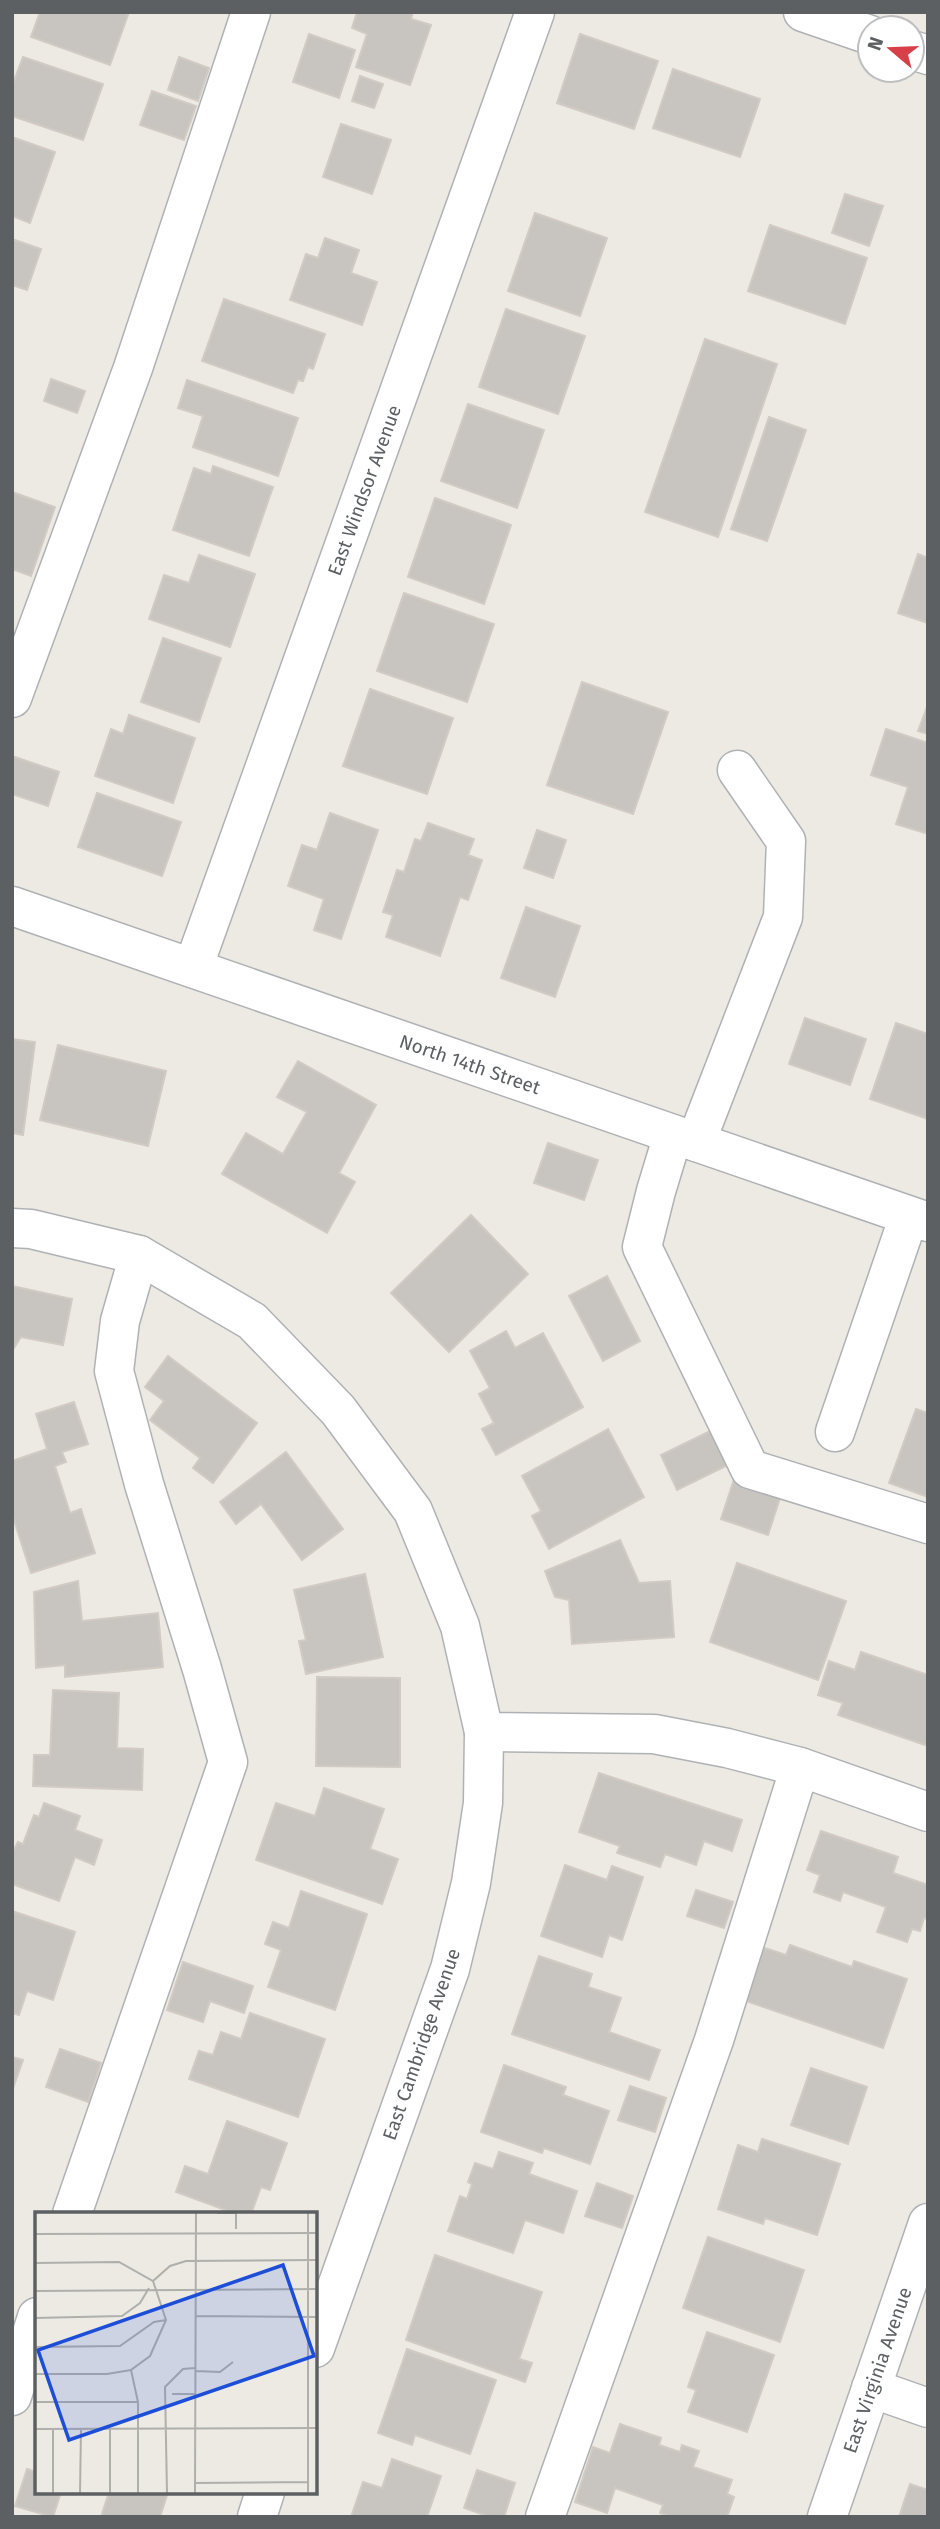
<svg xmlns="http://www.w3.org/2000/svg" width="940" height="2529" viewBox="0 0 940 2529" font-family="'Fira Sans',sans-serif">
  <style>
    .building { fill: #c8c5c1; stroke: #d1cbc3; stroke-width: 2 }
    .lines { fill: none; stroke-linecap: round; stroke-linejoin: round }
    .minor-casing { stroke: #afb2b5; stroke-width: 41 }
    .minor { stroke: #fff; stroke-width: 38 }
    .labels { text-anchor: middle; stroke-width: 5; stroke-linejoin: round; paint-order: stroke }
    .street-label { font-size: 19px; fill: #5c6063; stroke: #fff }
    .inset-road { fill: none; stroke: #afafac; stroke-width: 2 }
    .view { fill: #1d4ed8; fill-opacity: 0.15; stroke: #1d4ed8; stroke-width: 3.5 }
    .inset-edge { fill: none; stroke: #5c6063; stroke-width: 3.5 }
  </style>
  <rect width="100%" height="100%" fill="#edeae4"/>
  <g class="building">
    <path d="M40,12h89l-19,53 -79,-28z"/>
    <path d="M357,12h56l-2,7 20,6 -21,60 -54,-18 11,-33 -15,-6z"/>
    <path d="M309,34l46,16 -16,48 -46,-16z"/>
    <path d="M580,34l78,27 -24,68 -77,-26z"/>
    <path d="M23,57l80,27 -20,56 -71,-24v-30z"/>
    <path d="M179,57l30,11 -11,33 -30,-11z"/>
    <path d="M673,69l87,30 -20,58 -87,-29z"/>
    <path d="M360,76l23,8 -9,24 -22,-7z"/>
    <path d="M152,91l44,15 -12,34 -44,-15z"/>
    <path d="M341,124l50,16 -19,54 -49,-17z"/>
    <path d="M12,137l43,15 -25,71 -18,-7z"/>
    <path d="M845,194l38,12 -14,40 -37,-13z"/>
    <path d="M535,213l72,25 -27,78 -72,-25z"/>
    <path d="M770,225l97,33 -22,66 -97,-33z"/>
    <path d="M325,238l34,12 -8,23 26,9 -15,43 -72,-25 16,-46 12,4z"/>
    <path d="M12,239l29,10 -14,41 -15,-5z"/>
    <path d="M224,299l101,35 -12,35 -5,-2 -5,14 -5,-1 -5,13 -91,-32z"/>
    <path d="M506,309l79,27 -27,78 -79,-27z"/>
    <path d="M705,339l72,25 -59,173 -73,-25z"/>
    <path d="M51,379l34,12 -8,22 -33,-12z"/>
    <path d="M187,380l111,38 -20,58 -85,-29 10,-31 -25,-8z"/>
    <path d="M468,404l76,26 -27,78 -76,-27z"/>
    <path d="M769,417l37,13 -39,111 -36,-12z"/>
    <path d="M213,466l60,21 -24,69 -76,-26 21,-62 17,6z"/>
    <path d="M12,492l43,15 -24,69 -19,-7z"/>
    <path d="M435,498l76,27 -27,79 -76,-27z"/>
    <path d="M918,554l10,4v65l-30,-10z"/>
    <path d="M199,555l56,19 -25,73 -81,-28 15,-44 25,8z"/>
    <path d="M404,593l90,31 -27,78 -90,-31z"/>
    <path d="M163,638l58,20 -22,64 -58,-20z"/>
    <path d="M582,682l86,30 -35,102 -86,-29z"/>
    <path d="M370,689l83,29 -26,76 -84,-28z"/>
    <path d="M928,704v30l-10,-3z"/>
    <path d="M129,715l66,23 -22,65 -78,-27 16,-47 12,5z"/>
    <path d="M886,729l42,14v91l-32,-10 12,-37 -37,-12z"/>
    <path d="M12,756l47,16 -11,34 -36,-12z"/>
    <path d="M97,793l84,29 -19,54 -84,-29z"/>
    <path d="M330,813l48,17 -37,109 -27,-9 10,-31 -36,-13 14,-41 15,5z"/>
    <path d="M428,823l46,16 -6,16 14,5 -14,40 -8,-3 -20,59 -54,-19 7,-22 -10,-3 14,-42 7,2 11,-33 6,2z"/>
    <path d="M537,830l29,10 -13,38 -29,-10z"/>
    <path d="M526,907l54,19 -25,71 -54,-19z"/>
    <path d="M805,1018l61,21 -16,46 -61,-21z"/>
    <path d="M896,1023l32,11v85l-58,-20z"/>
    <path d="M12,1039l23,3 -12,93 -11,-2z"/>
    <path d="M58,1045l108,26 -18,75 -108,-26z"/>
    <path d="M298,1061l78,44 -37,68 16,9 -28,51 -105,-59 24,-41 37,21 24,-42 -30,-15z"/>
    <path d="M548,1143l50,17 -14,40 -50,-17z"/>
    <path d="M471,1215l57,59 -79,78 -58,-59z"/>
    <path d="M607,1276l33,65 -37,20 -34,-65z"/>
    <path d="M12,1286l60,13 -9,46 -42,-8 -9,14z"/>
    <path d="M506,1331l9,17 28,-15 40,74 -87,48 -14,-26 12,-6 -15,-29 11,-6 -20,-37z"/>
    <path d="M168,1356l89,67 -44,60 -20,-15 7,-10 -50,-38 14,-19 -19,-14z"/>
    <path d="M74,1402l14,42 -26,8 4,10 -11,4 15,47 11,-4 14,44 -64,20 -19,-59v-53l35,-12 -11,-35z"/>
    <path d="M916,1409l12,4v84l-39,-14z"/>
    <path d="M608,1429l36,68 -95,52 -17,-33 9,-5 -19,-35z"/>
    <path d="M712,1430l16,35 -51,25 -16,-35z"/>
    <path d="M286,1452l57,77 -41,31 -41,-56 -25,20 -16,-22z"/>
    <path d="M736,1473l47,16 -15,46 -47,-16z"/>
    <path d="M620,1540l19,43 31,-2 4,56 -102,7 -3,-44 -14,-3 -10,-26z"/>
    <path d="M737,1563l109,38 -28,79 -108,-38z"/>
    <path d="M365,1574l18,83 -77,17 -7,-33 7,-1 -12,-50z"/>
    <path d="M78,1581l4,40 76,-8 5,54 -98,10v-12l-29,3 -2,-76z"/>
    <path d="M861,1652l67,23v71l-90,-31 5,-12 -25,-8 11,-34 26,9z"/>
    <path d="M317,1677l83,1v89l-84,-1z"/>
    <path d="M53,1690l66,3 -2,55 26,1 -1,41 -109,-4 1,-31h16z"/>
    <path d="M599,1773l143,47 -10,31 -28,-10 -8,24 -31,-11 -5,13 -43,-14 3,-7 -41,-14z"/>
    <path d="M324,1788l60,21 -14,40 28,10 -16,45 -126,-44 20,-57 39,13z"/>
    <path d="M44,1803l36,13 -5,14 27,10 -8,25 -19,-8 -16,44 -47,-17v-31l6,-11 5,2 11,-29 5,2z"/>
    <path d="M821,1831l77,26 -5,16 35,12v34l-4,-1 -4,13 -8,-2 -5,13 -30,-10 9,-25 -43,-15 -3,9 -26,-9 6,-17 -13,-5z"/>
    <path d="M565,1865l42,15 5,-14 31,11 -21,63 -13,-5 -7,22 -61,-21z"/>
    <path d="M696,1890l37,12 -9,26 -37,-12z"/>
    <path d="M301,1891l66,23 -32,96 -67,-23 13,-37 -16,-6 8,-22 16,6z"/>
    <path d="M12,1911l63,21 -22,68 -26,-9 -8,24 -7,-2z"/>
    <path d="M790,1945l62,22 2,-6 53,18 -24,69 -140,-48 19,-53 24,8z"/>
    <path d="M539,1956l53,18 -4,13 33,11 -12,34 51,18 -11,30 -137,-46z"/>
    <path d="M183,1962l70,24 -9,27 -34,-12 -7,21 -36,-12z"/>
    <path d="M250,2013l75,26 -27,78 -109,-38 10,-28 14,4 8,-23 20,7z"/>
    <path d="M60,2049l41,14 -13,39 -42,-15z"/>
    <path d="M12,2057l11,3 -11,31z"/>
    <path d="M504,2065l62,22 -3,8 46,16 -19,53 -46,-16 -2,5 -61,-21z"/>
    <path d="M811,2068l56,19 -19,57 -57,-19z"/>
    <path d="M630,2086l36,12 -11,34 -37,-12z"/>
    <path d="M227,2121l60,22 -17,47 -9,-3 -10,27h-15l-60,-22 9,-26 23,8z"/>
    <path d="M762,2139l78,25 -23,71 -52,-17 -2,6 -45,-15 20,-64 20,7z"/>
    <path d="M499,2152l34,11 -4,11 48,17 -14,42 -38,-13 -12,33 -65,-22 12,-35 7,3 5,-15 -4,-2 7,-19 18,6z"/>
    <path d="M597,2183l36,13 -11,32 -37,-12z"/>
    <path d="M708,2237l96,33 -24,72 -97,-34z"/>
    <path d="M435,2255l107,37 -23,67 13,4 -7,19 -119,-42z"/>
    <path d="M707,2332l67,23 -27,77 -59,-20 8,-22 -8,-3z"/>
    <path d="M407,2349l89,31 -26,74 -55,-19 -3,10 -34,-12z"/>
    <path d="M620,2424l41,14 -2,7 21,7 2,-7 17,6 -6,16 39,13 -5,14 7,3 -7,20h-56l-11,-4 3,-8 -48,-17 -8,25 -32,-11 18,-55 17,6z"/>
    <path d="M392,2459l49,17 -14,41h-76l12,-35 19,6z"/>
    <path d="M27,2469l10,3v20h24l-8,25 -38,-11z"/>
    <path d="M477,2470l38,13 -11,34h-14l-26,-9z"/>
    <path d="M910,2484l18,6v27h-29z"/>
    <path d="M109,2492h59l-8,25h-59z"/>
  </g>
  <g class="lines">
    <defs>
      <g id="minor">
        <path d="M803,12l67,23"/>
        <path d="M912,50l16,5"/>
        <path d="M12,698l121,-330 118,-356"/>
        <path d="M12,906l916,316"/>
        <path d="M193,968l342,-956"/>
        <path d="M673,1135l-17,56 -14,56 108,222 178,55"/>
        <path d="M696,1142l87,-225 3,-76 -49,-71"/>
        <path d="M12,1228l19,1 108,26 113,66 86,89 75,101 47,115 24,106 170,2 73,14 73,19 128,45"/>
        <path d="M835,1432l74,-216"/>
        <path d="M72,2214l156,-452 -26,-93 -58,-185 -30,-113 6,-50 19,-66"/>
        <path d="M315,2348l135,-379 21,-86 12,-80 1,-71"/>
        <path d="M871,2388l57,20"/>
        <path d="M12,2396l25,-79"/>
        <path d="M257,2517l8,-25"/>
        <path d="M545,2517l169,-477 86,-273"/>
        <path d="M827,2517l101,-294"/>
      </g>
    </defs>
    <use href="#minor" class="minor-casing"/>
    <use href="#minor" class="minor"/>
  </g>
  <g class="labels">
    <g class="street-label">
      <text transform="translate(364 490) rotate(-70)" y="7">East Windsor Avenue</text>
      <text transform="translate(470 1064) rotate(19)" y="7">North 14th Street</text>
      <text transform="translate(421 2044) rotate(-71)" y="7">East Cambridge Avenue</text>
      <text transform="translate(877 2370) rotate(-71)" y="7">East Virginia Avenue</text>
    </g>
  </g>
  <g transform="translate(35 2212)">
    <rect width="282" height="282" fill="#edeae4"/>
    <path class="inset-road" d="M182,1h19v16M0,22l282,-1M0,51l84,-1 34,19 17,-15 16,-5 131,-1M0,79l282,-2M160,104l122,1M0,106l87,-2 18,-13 9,-15M0,135l85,-1 34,-24 12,-2M160,159l25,1 13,-10M0,162h72l24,-4M137,182h23M0,190h103M0,217l282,-1M18,217v64M160,271l113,-1M45,281l1,-64M75,281v-64M103,281v-91l-7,-32 19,-14 16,-36 -13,-39M132,281l-2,-106 18,-18 12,-1M160,281l1,-280M273,281v-280"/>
    <path class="view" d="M248,53l31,91 -245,84 -31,-90z"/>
    <rect width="282" height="282" class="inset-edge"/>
  </g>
  <rect width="940" height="2529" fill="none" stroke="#5c6063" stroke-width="28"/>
  <g transform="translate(891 49) rotate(289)"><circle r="33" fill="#ffffff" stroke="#bebfc1" stroke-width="2"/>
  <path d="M0-5L12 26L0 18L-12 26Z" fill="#d74049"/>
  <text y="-10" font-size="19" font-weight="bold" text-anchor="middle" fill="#5c6063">N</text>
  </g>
</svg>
